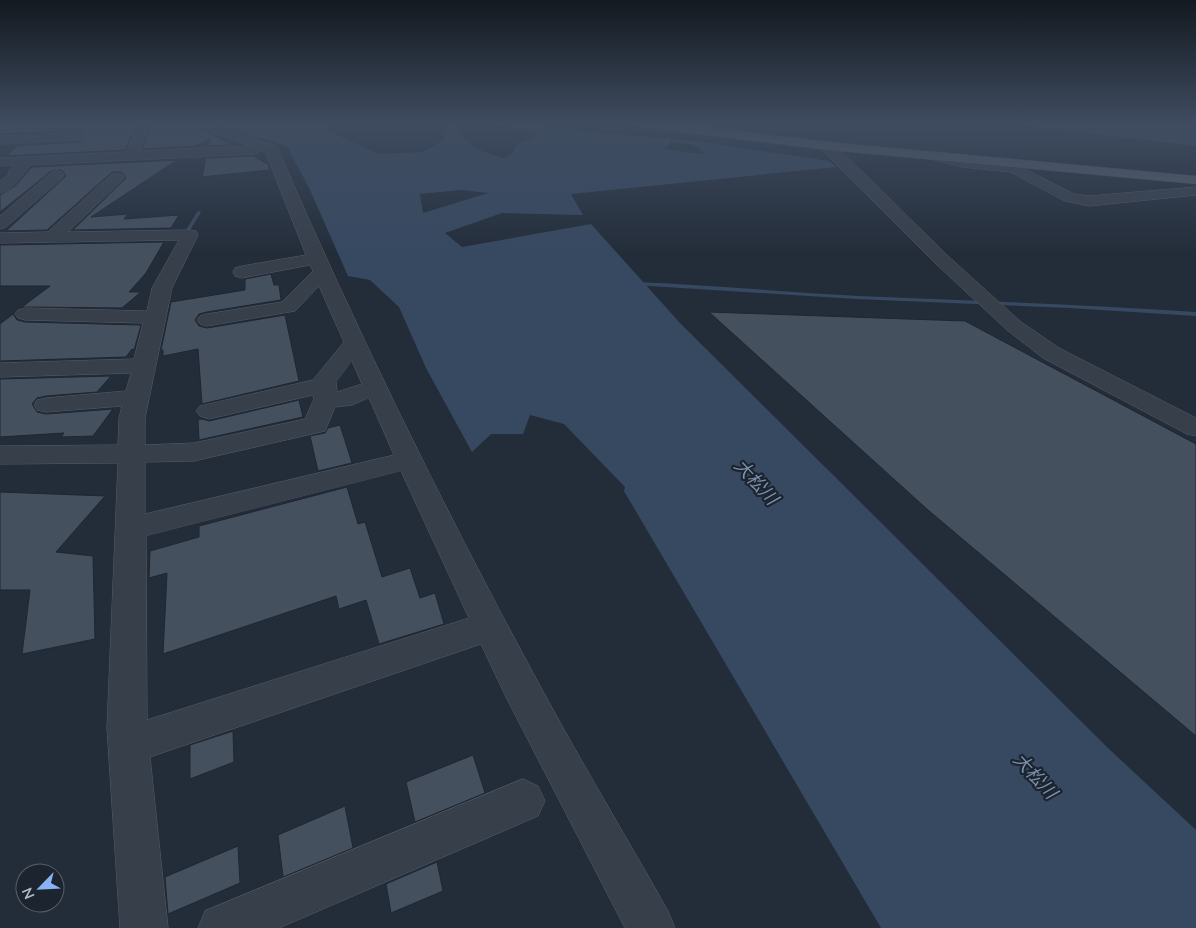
<svg xmlns="http://www.w3.org/2000/svg" width="1196" height="928" viewBox="0 0 1196 928" font-family="Lato,'Noto Sans JP',sans-serif">
  <style>
    .water { fill: #374961; fill-rule: evenodd }
    .lines { fill: none; stroke-linecap: round; stroke-linejoin: round }
    .stream { fill: #374961; fill-rule: evenodd }
    .building { fill: #44505e; stroke: #1e2631 }
    .minor-casing { stroke: #555d68; stroke-width: 1 }
    .major-casing { stroke: #404853; stroke-width: 1 }
    .minor { fill: #373f4b; fill-rule: evenodd }
    .major { fill: #555e6b; fill-rule: evenodd }
    .labels { text-anchor: middle; stroke-width: 4.5; stroke-linejoin: round; paint-order: stroke }
    .water-label { font-size: 18px; font-style: italic; fill: #7b91ae; stroke: #1c242f }
  </style>
  <rect width="100%" height="100%" fill="#232d3a"/>
  <g class="water">
    <path d="M212,123h131l-15,3v5l51,23 44,-2 22,-13v-16h13c5,25 26,29 46,35l7,-4 7,-11 21,-7 -9,-5 -43,-8h30l71,9 108,9 133,20 8,6 -266,27 12,21 -81,-2 -57,20 17,14 129,-23 89,99 429,426 87,81v98h-315l-257,-437 1,-4 -61,-63 -34,-9 -7,19h-32l-19,18 -46,-84 -27,-61 -29,-27 -22,-4 -38,-86 -23,-44zM670,141l24,4 11,8 -4,1 -37,-5 6,-5zM462,190l26,3 -65,20 -3,-19z"/>
    <path d="M1001,123h195v23z"/>
  </g>
  <g class="lines">
    <g class="stream">
      <path d="M199,211l2,1 -12,20 -4,1v-1l12,-20z"/>
      <path d="M636,282c75,3 149,10 223,14 112,5 225,8 337,16v4l-127,-8 -213,-9 -222,-14v-2z"/>
    </g>
  </g>
  <g class="building">
    <path d="M0,123h71l-2,8 -69,3z"/>
    <path d="M87,123h29l-4,3 29,-2 -7,5 -9,21 -119,6 11,-10 -17,1 80,-5z"/>
    <path d="M184,123l29,12 19,10 -24,1 2,-8 -13,8 -55,3 8,-20 -9,-5z"/>
    <path d="M253,156l15,8 2,6 -68,7 4,-19z"/>
    <path d="M177,160l-86,57 37,-3 -4,5 55,-4 -8,13 -98,2 53,-52 -4,-6h-10l-65,58 -41,1 60,-55 -4,-6 -11,1 -51,41v-17l15,-9 17,-19z"/>
    <path d="M164,242l-18,31 -17,19h12l-19,16 -100,-1 28,-21h-50v-41z"/>
    <path d="M271,274l3,11h5l2,15 -74,12 -8,2 -4,6 4,6 8,2 78,-13 14,66 -97,23 -4,-55 -35,7v-6h-2l10,-48 74,-12v-11z"/>
    <path d="M709,312l256,9 231,123v292l-268,-226z"/>
    <path d="M13,314l4,6 8,2 116,3 -7,25 -2,-1 -6,8 -126,4v-37z"/>
    <path d="M111,376l-14,16 -51,4 -9,2 -5,6 5,8 9,2 67,-5 -20,27 -32,1 3,-4 -64,4v-58z"/>
    <path d="M299,400l4,17 -104,23 -1,-20 4,-1 7,2z"/>
    <path d="M340,425l12,38 -34,8 -8,-35 15,-3 3,-5z"/>
    <path d="M347,487l11,37 7,-2 17,55 28,-9 10,30 15,-5 9,31 -65,20 -13,-44 -27,9 -3,-13 -173,58 4,-81 -18,5 1,-27 49,-14v-11z"/>
    <path d="M0,492l105,4 -49,56 37,4 2,83 -73,15 8,-64h-30z"/>
    <path d="M233,731l1,31 -44,17v-34z"/>
    <path d="M473,755l12,38 -70,29 -9,-40z"/>
    <path d="M345,806l8,42 -70,29 -5,-42z"/>
    <path d="M238,846l2,37 -72,31 -3,-37z"/>
    <path d="M437,862l6,29 -52,22 -5,-29z"/>
  </g>
  <g class="lines">
    <defs>
      <g id="minor">
        <path d="M73,123h12l-5,17 -80,4v-8l71,-3z"/>
        <path d="M186,123h19l71,23 2,3c77,178 162,352 254,522 43,81 91,160 136,240l7,17h-50l-119,-231 -25,-53 -331,113 18,171h-48l-13,-200 11,-265 -118,1v-18l118,-1 1,-27 3,-12 -76,6 -9,-2 -3,-5 3,-5 9,-2 80,-7 5,-18 -131,4v-14l134,-4 9,-36 -118,-3 -7,-2 -3,-4 3,-4 7,-2 122,3 5,-23 27,-48 -179,3v-10l48,-1 64,-58h10l2,3 -2,3 -54,52 122,-2 6,1 2,4 -26,53 -27,130v27l49,-2 111,-24 9,-20 -1,-4 -104,24 -9,-3 -4,-5 4,-5 113,-26 31,-38 -25,-56 -24,25 -88,15 -7,-2 -3,-4 3,-4 7,-2 75,-12 31,-31 -3,-6 -68,13 -7,-2 -2,-4 2,-4 7,-2 64,-11 -41,-104 -3,-1 -6,4 -225,11c-9,8 -16,25 -31,28v-12l9,-7 -1,-2 6,-7 -14,1v-8l126,-6 10,-22 6,-4 6,4 -9,21 111,-5zM352,361l10,23 -25,8 -1,-10zM369,398l25,57 -249,59v-52l49,-1 131,-30 10,-24 17,-2zM401,471l68,147 -322,102 -1,-184z"/>
        <path d="M828,142l5,1 114,112 74,67 38,26 137,70v18l-9,-2 -144,-76 -36,-28 -72,-67 -111,-111 -2,-6z"/>
        <path d="M939,153l23,6 55,6 57,29 15,2 107,-9v8l-107,11 -24,-5 -55,-29 -48,-5 -28,-7 -2,-3 2,-3z"/>
        <path d="M57,171l5,1 2,3 -2,3 -56,49 -6,2v-13l52,-44z"/>
        <path d="M523,779l15,7 7,15 -7,15 -259,112h-81l7,-17z"/>
      </g>
      <path id="major" d="M634,123h39l155,19 368,34v8l-368,-34 -188,-23z"/>
    </defs>
    <use href="#minor" class="minor-casing"/>
    <use href="#major" class="major-casing"/>
    <use href="#minor" class="minor"/>
    <use href="#major" class="major"/>
  </g>
  <linearGradient id="sky" x2="0" y2="1"><stop stop-color="#131920"/><stop offset="0.49" stop-color="#3f4c60"/><stop offset="1" stop-color="#3f4c60" stop-opacity="0"/></linearGradient>
  <rect width="1196" height="253" fill="url(#sky)"/>
  <g class="labels">
    <g class="water-label">
      <text transform="translate(756 482) rotate(47)" y="6">大松川</text>
      <text transform="translate(1035 776) rotate(47)" y="6">大松川</text>
    </g>
  </g>
  <g transform="translate(40 888) rotate(246)"><circle r="24" fill="#1c242f" stroke="#58606b"/>
  <path d="M0-4L9 19L0 12L-9 19Z" fill="#89b3f5"/>
  <text y="-8" font-size="14" font-weight="bold" text-anchor="middle" fill="#b2bac6">N</text>
  </g>
</svg>
